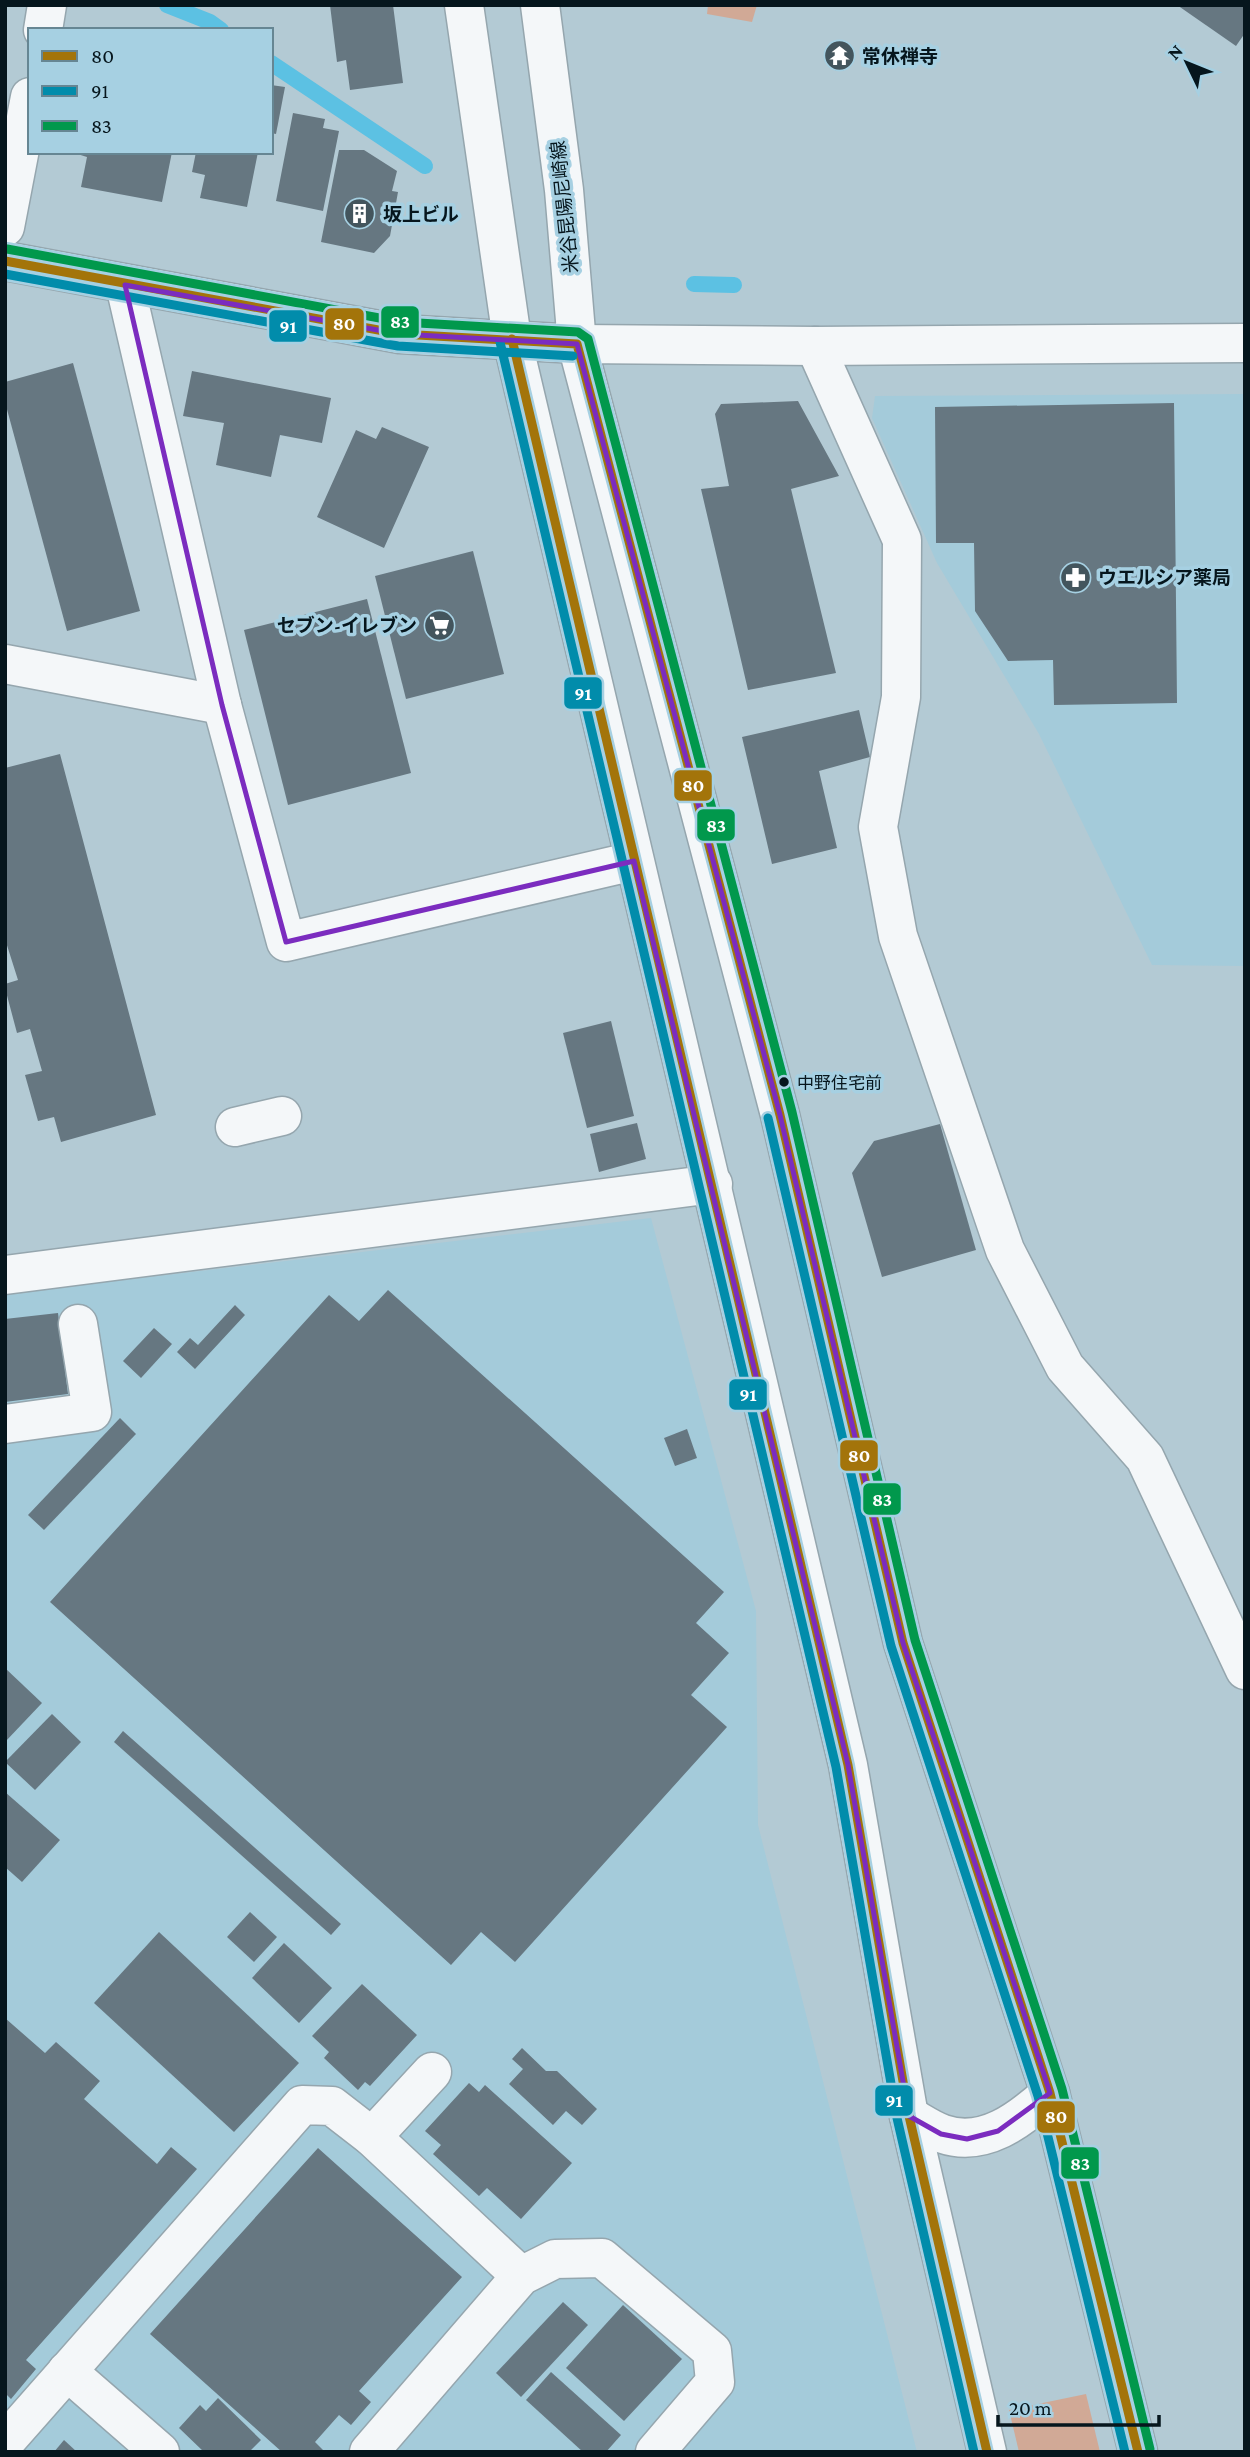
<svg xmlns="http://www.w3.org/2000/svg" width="1250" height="2457" viewBox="0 0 1250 2457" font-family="'Crimson Pro','Noto Sans JP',serif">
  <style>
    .built { fill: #a4cbda }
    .green { fill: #d1a996 }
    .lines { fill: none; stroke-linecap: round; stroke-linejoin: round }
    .stream { stroke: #5cc1e3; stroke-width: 16 }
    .building { fill: #667781 }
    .minor-casing { stroke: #95a6ae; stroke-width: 41 }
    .major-casing { stroke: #95a6ae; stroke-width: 41 }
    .minor { stroke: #f4f7f9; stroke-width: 38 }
    .major { stroke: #f4f7f9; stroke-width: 38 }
    .bus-1-casing { stroke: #a6d0e2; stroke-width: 14 }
    .bus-2-casing { stroke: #a6d0e2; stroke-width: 14 }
    .bus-3-casing { stroke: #a6d0e2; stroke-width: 14 }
    .bus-1 { stroke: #a3740a; stroke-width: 9 }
    .bus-2 { stroke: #018cab; stroke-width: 9 }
    .bus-3 { stroke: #01984c; stroke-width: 9 }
    .marked { fill: none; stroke: #7b2cbf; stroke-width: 5; stroke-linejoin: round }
    .bus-dot { fill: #06161d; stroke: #a6d0e2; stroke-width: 2.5 }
    .labels { text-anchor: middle; stroke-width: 7; stroke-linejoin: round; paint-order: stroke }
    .bus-label { font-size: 17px; fill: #06161d; stroke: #a6d0e2; text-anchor: start }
    .poi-label { font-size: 19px; font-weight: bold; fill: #06161d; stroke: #a6d0e2; text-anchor: start }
    .street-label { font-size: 19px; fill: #06161d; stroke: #a6d0e2 }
    .line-badge { stroke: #a6d0e2; stroke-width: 2.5 }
    .badge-label { font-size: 19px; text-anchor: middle; font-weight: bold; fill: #fff }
  </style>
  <rect width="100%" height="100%" fill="#b3cad4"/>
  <g class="built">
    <path d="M1245,394v572l-93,-1 -113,-231 -102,-171 -65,-145 3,-22z"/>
    <path d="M651,1218l105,393 2,214 159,627h-912v-1158z"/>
  </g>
  <g class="green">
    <path d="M708,5h49l-5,17 -45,-8z"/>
    <path d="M1086,2394l14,58h-81l-10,-42z"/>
  </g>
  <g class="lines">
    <g class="stream">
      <path d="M167,5l43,17 11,8"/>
      <path d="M271,63l154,103"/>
      <path d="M694,284l40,1"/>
    </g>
  </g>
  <g class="building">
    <path d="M330,5h63l10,78 -53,7 -4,-30 -9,2z"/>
    <path d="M1177,5h68v28l-9,13z"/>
    <path d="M271,85l14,2 -9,47 -5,-1z"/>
    <path d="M293,113l32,6 -2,9 16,3 -16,80 -47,-10z"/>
    <path d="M339,150h25l33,21 -5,20 6,1 -8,44 -16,17 -53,-11z"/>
    <path d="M71,152h101l-10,50 -81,-15 6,-30z"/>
    <path d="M196,152h62l-11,55 -47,-9 5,-23 -13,-3z"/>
    <path d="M73,363l67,248 -73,20 -62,-229v-20z"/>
    <path d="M192,371l139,27 -9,45 -42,-8 -9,42 -55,-12 8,-42 -41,-7z"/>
    <path d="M798,401l41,75 -48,13 45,184 -88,17 -47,-201 28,-3 -14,-72 6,-10z"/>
    <path d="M1174,403l3,300 -123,2 -1,-45 -45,1 -33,-50 -1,-68h-38l-1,-136z"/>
    <path d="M382,427l47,20 -45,101 -67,-31 39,-87 20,9z"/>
    <path d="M473,551l31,123 -98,25 -31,-123z"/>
    <path d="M367,599l44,174 -123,32 -44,-175z"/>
    <path d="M859,710l11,47 -51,14 18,77 -65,16 -30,-127z"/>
    <path d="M60,754l96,361 -95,27 -7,-25 -16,4 -13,-46 17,-4 -12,-42 -13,4 -12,-45v-4l13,-4 -13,-41v-171z"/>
    <path d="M611,1021l23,95 -47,12 -24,-95z"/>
    <path d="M637,1123l9,36 -47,13 -9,-38z"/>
    <path d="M940,1124l36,126 -94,27 -30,-104 22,-32z"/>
    <path d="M388,1290l336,302 -28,31 33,30 -38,42 36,32 -212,235 -34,-30 -30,33 -401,-363 279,-307 30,26z"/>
    <path d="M235,1305l10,10 -50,54 -18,-17 13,-14 8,7z"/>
    <path d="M58,1313l10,81 -63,8v-83z"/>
    <path d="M154,1328l18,16 -31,34 -18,-17z"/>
    <path d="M120,1418l16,16 -92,96 -16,-15z"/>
    <path d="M687,1429l10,29 -22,8 -11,-28z"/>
    <path d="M5,1668l37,35 -37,39z"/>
    <path d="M52,1714l29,28 -46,48 -30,-28z"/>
    <path d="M123,1731l218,193 -10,11 -217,-193z"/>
    <path d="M5,1792l55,48 -38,42 -17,-15z"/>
    <path d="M250,1912l27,25 -23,25 -27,-25z"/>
    <path d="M159,1932l140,131 -65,69 -140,-129z"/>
    <path d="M284,1943l48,45 -33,35 -47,-45z"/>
    <path d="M362,1984l55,51 -47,51 -5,-4 -7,8 -34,-32 5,-6 -17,-16z"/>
    <path d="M5,2018l40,35 11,-11 44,39 -16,18 73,65 14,-17 26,22 -171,191 10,9 -25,30 -6,-6z"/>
    <path d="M522,2048l24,23h11l40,38 -15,16 -16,-14 -13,14 -44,-41 14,-15 -11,-10z"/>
    <path d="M469,2083l10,9 6,-7 87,78 -51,56 -34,-31 -8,8 -46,-42 8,-9 -16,-14z"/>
    <path d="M318,2148l144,129 -103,114 12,11 -20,23 -12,-10 -24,27 8,8 -1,2h-40l-132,-118z"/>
    <path d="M563,2302l25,23 -67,72 -25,-24z"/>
    <path d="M623,2305l59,54 -58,62 -58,-53z"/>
    <path d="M551,2372l70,63 -15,17h-23l-57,-52z"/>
    <path d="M218,2398l43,42 -12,12h-45l-25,-24 21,-23 6,6z"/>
    <path d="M64,2440l13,12h-23z"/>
  </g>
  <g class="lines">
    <defs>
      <g id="minor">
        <path d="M43,30l4,-25"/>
        <path d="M5,227l25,-130"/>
        <path d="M125,285l97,420 64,237 348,-81"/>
        <path d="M512,339l336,1426 61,351 78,336"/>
        <path d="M815,346l87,194 -1,157 -23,130 20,109 107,314 60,117 80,91 100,212"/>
        <path d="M5,664l217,41"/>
        <path d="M235,1127l47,-11"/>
        <path d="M5,1275l708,-91"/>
        <path d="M5,1424l87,-12 -14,-88"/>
        <path d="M909,2116c11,6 22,14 34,18 41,14 77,-14 107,-41"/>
        <path d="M372,2137l60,-65"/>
        <path d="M67,2371l93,81"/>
        <path d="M5,2442l297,-337 30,1 40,31 149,139"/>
        <path d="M369,2452l152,-176 34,-17 47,-1 110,93 3,31 -60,70"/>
        <path d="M1138,2452l-88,-359 -147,-450 -123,-528 -203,-771 238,2 430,-3"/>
      </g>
      <g id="major">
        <path d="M464,5l48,334"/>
        <path d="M5,261l395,73 177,10 -13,-154 -24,-185"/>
      </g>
    </defs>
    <use href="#minor" class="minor-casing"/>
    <use href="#major" class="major-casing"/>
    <use href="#minor" class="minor"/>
    <use href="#major" class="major"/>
    <defs>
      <g id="bus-1">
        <path d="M5,261l395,73 177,10 203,771 123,528 147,450 88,359"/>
        <path d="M512,339l336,1426 61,351 78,336"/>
      </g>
      <g id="bus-2">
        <path d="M5,274l393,72 175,10"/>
        <path d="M500,342l336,1425 61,351 77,334"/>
        <path d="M768,1118l123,528 147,450 87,356"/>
      </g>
      <path id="bus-3" d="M7,249l394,73 177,10 10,7 204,773 123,528 147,449 88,360"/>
    </defs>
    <use href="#bus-1" class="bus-1-casing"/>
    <use href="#bus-2" class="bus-2-casing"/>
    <use href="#bus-3" class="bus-3-casing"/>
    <use href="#bus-1" class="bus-1"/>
    <use href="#bus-2" class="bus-2"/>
    <use href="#bus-3" class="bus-3"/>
  </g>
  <path class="marked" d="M125,285l275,49 177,10 203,771 123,528 147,450 -52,38 -31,8 -26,-5 -32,-18 -61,-351 -214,-904 -348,81 -64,-237z"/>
  <defs>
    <symbol id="temple-disc" viewBox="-11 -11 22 22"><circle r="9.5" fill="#43555d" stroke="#a6d0e2"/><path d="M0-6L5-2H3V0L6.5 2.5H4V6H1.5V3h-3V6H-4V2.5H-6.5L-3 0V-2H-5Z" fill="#fff"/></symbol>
    <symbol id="building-disc" viewBox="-11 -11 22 22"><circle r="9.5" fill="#43555d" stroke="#a6d0e2"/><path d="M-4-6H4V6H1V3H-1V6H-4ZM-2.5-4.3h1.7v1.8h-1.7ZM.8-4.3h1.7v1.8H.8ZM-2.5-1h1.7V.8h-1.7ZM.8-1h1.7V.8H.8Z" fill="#fff"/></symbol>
    <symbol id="pharmacy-disc" viewBox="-11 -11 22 22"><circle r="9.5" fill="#43555d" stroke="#a6d0e2"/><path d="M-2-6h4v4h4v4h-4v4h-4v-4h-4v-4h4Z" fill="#fff"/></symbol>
    <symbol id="supermarket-disc" viewBox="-11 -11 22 22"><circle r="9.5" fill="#43555d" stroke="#a6d0e2"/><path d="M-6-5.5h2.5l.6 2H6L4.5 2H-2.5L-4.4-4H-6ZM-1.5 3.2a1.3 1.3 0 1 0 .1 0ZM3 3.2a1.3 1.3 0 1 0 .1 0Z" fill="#fff"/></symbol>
  </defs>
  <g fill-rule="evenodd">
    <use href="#temple-disc" x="822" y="38" width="35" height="35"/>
    <use href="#building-disc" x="342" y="196" width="35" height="35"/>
    <use href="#pharmacy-disc" x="1058" y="560" width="35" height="35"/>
    <use href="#supermarket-disc" x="422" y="608" width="35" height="35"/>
  </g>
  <circle class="bus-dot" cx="784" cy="1082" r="6"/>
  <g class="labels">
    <g class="bus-label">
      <text x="797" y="1089">中野住宅前</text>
    </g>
    <g class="poi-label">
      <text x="862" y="63">常休禅寺</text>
      <text x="383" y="221">坂上ビル</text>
      <text x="1098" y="584">ウエルシア薬局</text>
      <text x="417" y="632" text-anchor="end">セブン-イレブン</text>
    </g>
    <g class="street-label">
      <text transform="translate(564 207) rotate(-96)" y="7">米谷昆陽尼崎線</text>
    </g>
  </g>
  <g class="line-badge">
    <rect x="380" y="305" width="40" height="34" rx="7" fill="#01984c"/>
    <rect x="324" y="307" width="41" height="34" rx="7" fill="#a3740a"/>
    <rect x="268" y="309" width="40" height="34" rx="7" fill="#018cab"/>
    <rect x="563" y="676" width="40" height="34" rx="7" fill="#018cab"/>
    <rect x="673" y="769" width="40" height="33" rx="7" fill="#a3740a"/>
    <rect x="696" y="808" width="40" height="34" rx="7" fill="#01984c"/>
    <rect x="728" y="1378" width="40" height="33" rx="7" fill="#018cab"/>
    <rect x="839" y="1439" width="40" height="33" rx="7" fill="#a3740a"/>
    <rect x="862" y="1482" width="40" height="34" rx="7" fill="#01984c"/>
    <rect x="874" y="2084" width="40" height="33" rx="7" fill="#018cab"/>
    <rect x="1036" y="2100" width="40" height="34" rx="7" fill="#a3740a"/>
    <rect x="1060" y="2146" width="40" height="34" rx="7" fill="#01984c"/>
  </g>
  <g class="badge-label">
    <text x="400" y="328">83</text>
    <text x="344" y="330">80</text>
    <text x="288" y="333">91</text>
    <text x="583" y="700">91</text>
    <text x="693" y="792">80</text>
    <text x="716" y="832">83</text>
    <text x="748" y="1401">91</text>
    <text x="859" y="1462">80</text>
    <text x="882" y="1506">83</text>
    <text x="894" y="2107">91</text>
    <text x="1056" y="2123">80</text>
    <text x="1080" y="2170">83</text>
  </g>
  <rect width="1250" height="2457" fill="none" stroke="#06161d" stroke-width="14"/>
  <rect x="28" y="28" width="245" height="126" fill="#a6d0e2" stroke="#668693" stroke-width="2"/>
  <rect x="42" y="51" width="35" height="10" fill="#a3740a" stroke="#668693" stroke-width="2"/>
  <text x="91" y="63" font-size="21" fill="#06161d">80</text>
  <rect x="42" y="86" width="35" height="10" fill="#018cab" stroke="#668693" stroke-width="2"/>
  <text x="91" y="98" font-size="21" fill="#06161d">91</text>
  <rect x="42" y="121" width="35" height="10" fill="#01984c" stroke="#668693" stroke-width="2"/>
  <text x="91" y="133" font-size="21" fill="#06161d">83</text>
  <g transform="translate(1187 63) rotate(313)" stroke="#a6d0e2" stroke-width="5" paint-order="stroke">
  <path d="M0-5L12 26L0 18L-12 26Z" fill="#06161d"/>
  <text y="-10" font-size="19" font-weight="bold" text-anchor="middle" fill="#06161d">N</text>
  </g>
  <path d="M998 2415v10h161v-10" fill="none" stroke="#06161d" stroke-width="3.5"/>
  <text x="1009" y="2415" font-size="21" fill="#06161d" stroke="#a6d0e2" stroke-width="5" paint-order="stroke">20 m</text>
</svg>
